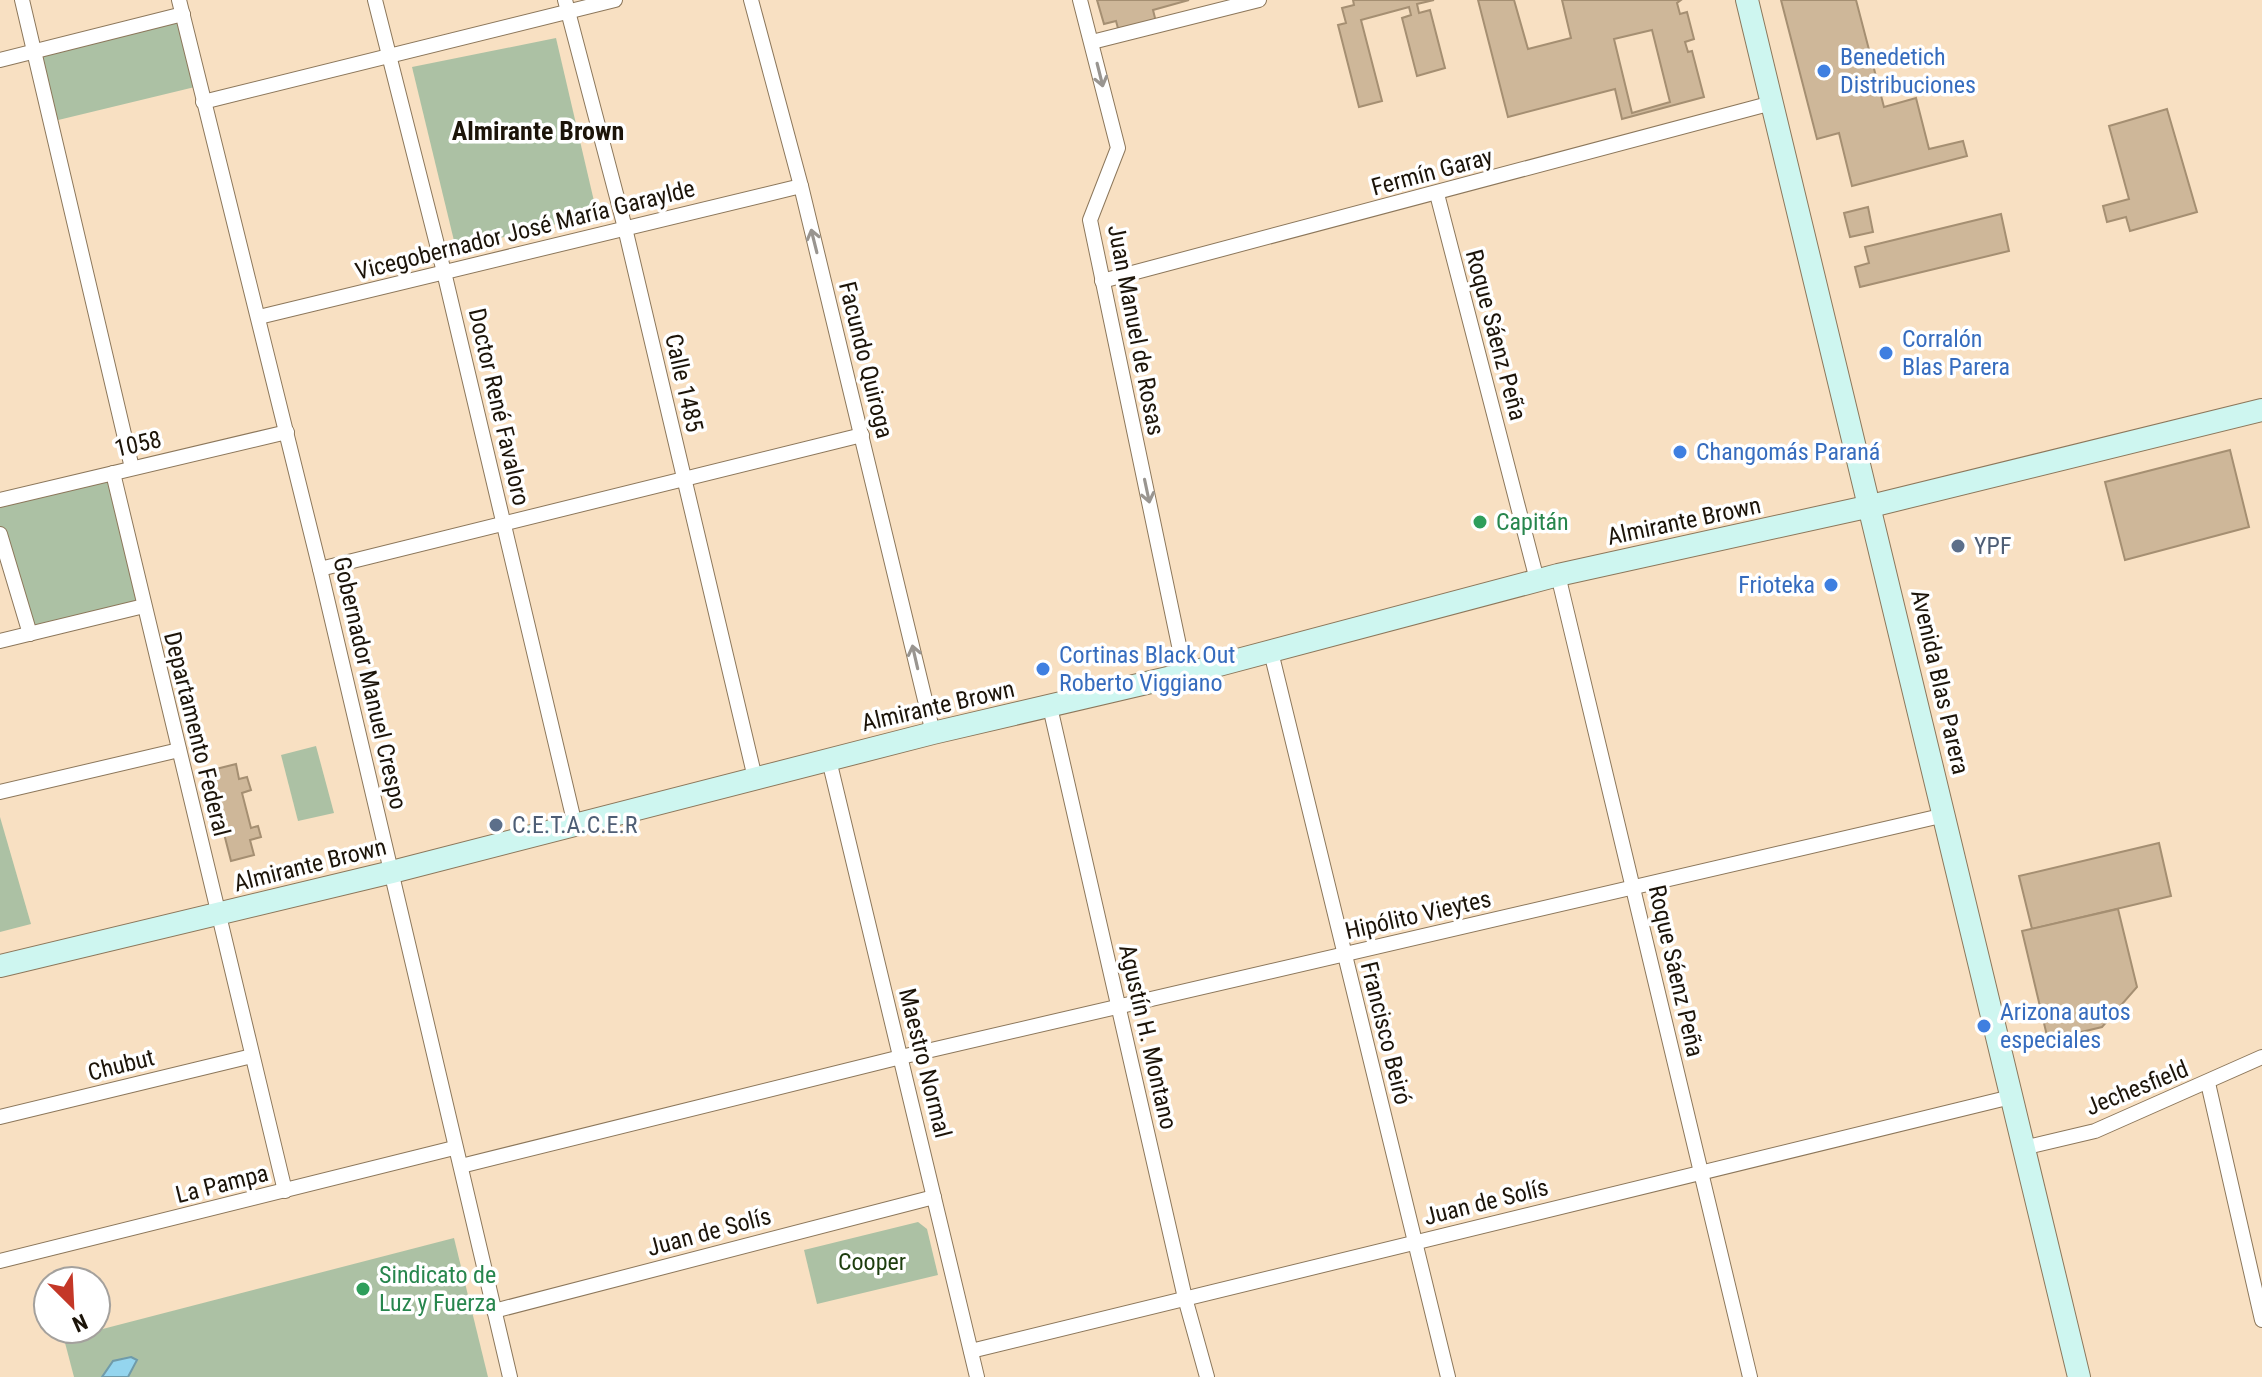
<svg xmlns="http://www.w3.org/2000/svg" width="2262" height="1377" viewBox="0 0 2262 1377" font-family="'Roboto Condensed',sans-serif">
  <style>
    .green { fill: #acc1a4 }
    .water { fill: #94d5ee; stroke: #709ba9; stroke-width: 2 }
    .building { fill: #ceb799; stroke: #a58f72; stroke-width: 2; fill-rule: evenodd }
    .lines { fill: none; stroke-linecap: round; stroke-linejoin: round }
    .street-casing { stroke: #8c775b; stroke-width: 16 }
    .secondary-casing { stroke: #8c775b; stroke-width: 24 }
    .street { stroke: #fff; stroke-width: 14 }
    .secondary { stroke: #cef6f0; stroke-width: 22 }
    .oneway { stroke: #999590 }
    .shop-dot { fill: #3f7fe0; stroke: #fff; stroke-width: 3 }
    .leisure-dot { fill: #2e9e5b; stroke: #fff; stroke-width: 3 }
    .service-dot { fill: #5c6f8a; stroke: #fff; stroke-width: 3 }
    .labels { text-anchor: middle; stroke-width: 7; stroke-linejoin: round; paint-order: stroke }
    .shop-label { font-size: 24px; fill: #366cbe; stroke: #fff; text-anchor: start }
    .street-label { font-size: 24px; fill: #1c1409; stroke: #fff }
    .leisure-label { font-size: 24px; fill: #27864d; stroke: #fff; text-anchor: start }
    .service-label { font-size: 24px; fill: #4e5e75; stroke: #fff; text-anchor: start }
    .park-label { font-size: 24px; fill: #1d3d0d; stroke: #fff }
    .neighbourhood-label { font-size: 26px; font-weight: bold; fill: #1c1409; stroke: #fff }
  </style>
  <rect width="100%" height="100%" fill="#f8e0c2"/>
  <g class="green">
    <path d="M183,14l16,72 -149,36 -16,-70z"/>
    <path d="M556,38l41,176 -141,35 -44,-182z"/>
    <path d="M113,473l31,133 -114,28 -30,-100v-34z"/>
    <path d="M316,746l18,67 -36,8 -17,-66z"/>
    <path d="M0,817l31,107 -31,8z"/>
    <path d="M918,1222l9,7 11,46 -121,29 -13,-54z"/>
    <path d="M454,1238l34,139h-414l-10,-38z"/>
  </g>
  <path class="water" d="M131,1357l6,3 -9,17h-26l11,-16z"/>
  <g class="building">
    <path d="M1097,0h92l-36,10 3,12 -37,10 -3,-11 -12,3z"/>
    <path d="M1353,0h81l-17,4 2,9 11,-3 15,58 -28,8 -15,-58 9,-3 -2,-8 -48,13 21,81 -23,6 -21,-82 8,-2 -4,-15 12,-3z"/>
    <path d="M1478,0h36l14,49 43,-11 -9,-38h119l-4,3 3,11 7,-2 7,27 -9,3 3,10 4,-1 12,46 -82,22 -7,-30 -107,28zM1652,30l18,72 -38,11 -18,-74z"/>
    <path d="M1781,0h75l28,107 32,-9 13,51 34,-8 4,15 -115,30 -13,-53 -22,6z"/>
    <path d="M2167,109l30,103 -67,19 -4,-14 -19,5 -4,-16 26,-7 -20,-73z"/>
    <path d="M1868,207l5,25 -23,5 -6,-24z"/>
    <path d="M2001,214l8,37 -149,36 -5,-20 14,-4 -4,-16z"/>
    <path d="M2230,450l19,77 -124,33 -20,-78z"/>
    <path d="M236,764l3,15 8,-2 4,13 -9,3 9,35 7,-2 3,11 -11,3 4,15 -23,6 -23,-90z"/>
    <path d="M2159,843l12,53 -139,33 -13,-53z"/>
    <path d="M2118,909l19,78 -35,40 -54,13 -26,-109z"/>
  </g>
  <g class="lines">
    <defs>
      <g id="street">
        <path d="M22,0l110,468"/>
        <path d="M179,0l141,569 190,808"/>
        <path d="M375,0l69,272 131,553"/>
        <path d="M565,0l60,228 130,550"/>
        <path d="M751,0l50,186 132,547"/>
        <path d="M1080,0l38,148 -28,72 95,454"/>
        <path d="M1092,42l167,-42"/>
        <path d="M0,60l183,-46"/>
        <path d="M203,102l412,-102"/>
        <path d="M1437,194l100,386"/>
        <path d="M1102,281l670,-178"/>
        <path d="M259,317l542,-131"/>
        <path d="M113,473l172,718"/>
        <path d="M0,500l287,-68"/>
        <path d="M0,534l30,100"/>
        <path d="M320,569l542,-134"/>
        <path d="M1558,575l192,802"/>
        <path d="M0,641l144,-35"/>
        <path d="M1271,652l177,725"/>
        <path d="M1050,707l135,591 22,79"/>
        <path d="M829,760l148,617"/>
        <path d="M0,792l179,-42"/>
        <path d="M2208,1083l54,237"/>
        <path d="M0,1117l252,-61"/>
        <path d="M2023,1148l72,-17 167,-74"/>
        <path d="M461,1166l440,-109 1044,-242"/>
        <path d="M0,1261l454,-113"/>
        <path d="M494,1311l440,-114"/>
        <path d="M971,1351l1040,-254"/>
      </g>
      <g id="secondary">
        <path d="M1747,0l332,1377"/>
        <path d="M0,966l392,-94 541,-139 252,-59 373,-99 313,-69 391,-96"/>
      </g>
    </defs>
    <use href="#street" class="street-casing"/>
    <use href="#secondary" class="secondary-casing"/>
    <use href="#street" class="street"/>
    <use href="#secondary" class="secondary"/>
  </g>
  <defs><path id="oneway-shaft" d="M-6 0H5M1.5-3L5.5 0L1.5 3" fill="none" stroke-width="1.6" stroke-linecap="round" stroke-linejoin="round" transform="scale(2)"/></defs>
  <g class="oneway">
    <use href="#oneway-shaft" transform="translate(1100 75) rotate(76)"/>
    <use href="#oneway-shaft" transform="translate(814 241) rotate(-104)"/>
    <use href="#oneway-shaft" transform="translate(1147 491) rotate(78)"/>
    <use href="#oneway-shaft" transform="translate(915 657) rotate(-103)"/>
  </g>
  <g class="shop-dot">
    <circle cx="1824" cy="71" r="8"/>
    <circle cx="1886" cy="353" r="8"/>
    <circle cx="1680" cy="452" r="8"/>
    <circle cx="1831" cy="585" r="8"/>
    <circle cx="1043" cy="669" r="8"/>
    <circle cx="1984" cy="1026" r="8"/>
  </g>
  <g class="leisure-dot">
    <circle cx="1480" cy="522" r="8"/>
    <circle cx="363" cy="1289" r="8"/>
  </g>
  <g class="service-dot">
    <circle cx="1958" cy="546" r="8"/>
    <circle cx="496" cy="825" r="8"/>
  </g>
  <g class="labels">
    <g class="shop-label">
      <text x="1840" y="65">Benedetich<tspan x="1840" dy="28">Distribuciones</tspan></text>
      <text x="1902" y="347">Corralón<tspan x="1902" dy="28">Blas Parera</tspan></text>
      <text x="1696" y="460">Changomás Paraná</text>
      <text x="1815" y="593" text-anchor="end">Frioteka</text>
      <text x="1059" y="663">Cortinas Black Out<tspan x="1059" dy="28">Roberto Viggiano</tspan></text>
      <text x="2000" y="1020">Arizona autos<tspan x="2000" dy="28">especiales</tspan></text>
    </g>
    <g class="street-label">
      <text transform="translate(1432 172) rotate(-15)" y="8">Fermín Garay</text>
      <text transform="translate(525 230) rotate(-14)" y="8">Vicegobernador José María Garaylde</text>
      <text transform="translate(1136 330) rotate(79)" y="8">Juan Manuel de Rosas</text>
      <text transform="translate(1496 335) rotate(75)" y="8">Roque Sáenz Peña</text>
      <text transform="translate(866 360) rotate(76)" y="8">Facundo Quiroga</text>
      <text transform="translate(684 383) rotate(77)" y="8">Calle 1485</text>
      <text transform="translate(499 407) rotate(77)" y="8">Doctor René Favaloro</text>
      <text transform="translate(138 444) rotate(-13)" y="8">1058</text>
      <text transform="translate(1684 521) rotate(-12)" y="8">Almirante Brown</text>
      <text transform="translate(1940 682) rotate(77)" y="8">Avenida Blas Parera</text>
      <text transform="translate(370 683) rotate(77)" y="8">Gobernador Manuel Crespo</text>
      <text transform="translate(938 706) rotate(-13)" y="8">Almirante Brown</text>
      <text transform="translate(197 734) rotate(76)" y="8">Departamento Federal</text>
      <text transform="translate(310 865) rotate(-14)" y="8">Almirante Brown</text>
      <text transform="translate(1418 915) rotate(-13)" y="8">Hipólito Vieytes</text>
      <text transform="translate(1676 971) rotate(77)" y="8">Roque Sáenz Peña</text>
      <text transform="translate(1386 1033) rotate(76)" y="8">Francisco Beiró</text>
      <text transform="translate(1148 1037) rotate(77)" y="8">Agustín H. Montano</text>
      <text transform="translate(925 1063) rotate(76)" y="8">Maestro Normal</text>
      <text transform="translate(121 1065) rotate(-14)" y="8">Chubut</text>
      <text transform="translate(2137 1088) rotate(-22)" y="8">Jechesfield</text>
      <text transform="translate(222 1184) rotate(-14)" y="8">La Pampa</text>
      <text transform="translate(1486 1202) rotate(-14)" y="8">Juan de Solís</text>
      <text transform="translate(709 1232) rotate(-15)" y="8">Juan de Solís</text>
    </g>
    <g class="leisure-label">
      <text x="1496" y="530">Capitán</text>
      <text x="379" y="1283">Sindicato de<tspan x="379" dy="28">Luz y Fuerza</tspan></text>
    </g>
    <g class="service-label">
      <text x="1974" y="554">YPF</text>
      <text x="512" y="833">C.E.T.A.C.E.R</text>
    </g>
    <g class="park-label">
      <text x="872" y="1270">Cooper</text>
    </g>
    <g class="neighbourhood-label">
      <text x="538" y="140">Almirante Brown</text>
    </g>
  </g>
  <g transform="translate(72 1305) rotate(156)"><circle r="38" fill="#ffffff" stroke="#a4a19d" stroke-width="2"/>
  <path d="M0-6L14 30L0 20L-14 30Z" fill="#c43727"/>
  <text y="-12" font-size="22" font-weight="bold" text-anchor="middle" fill="#1c1409">N</text>
  </g>
</svg>
